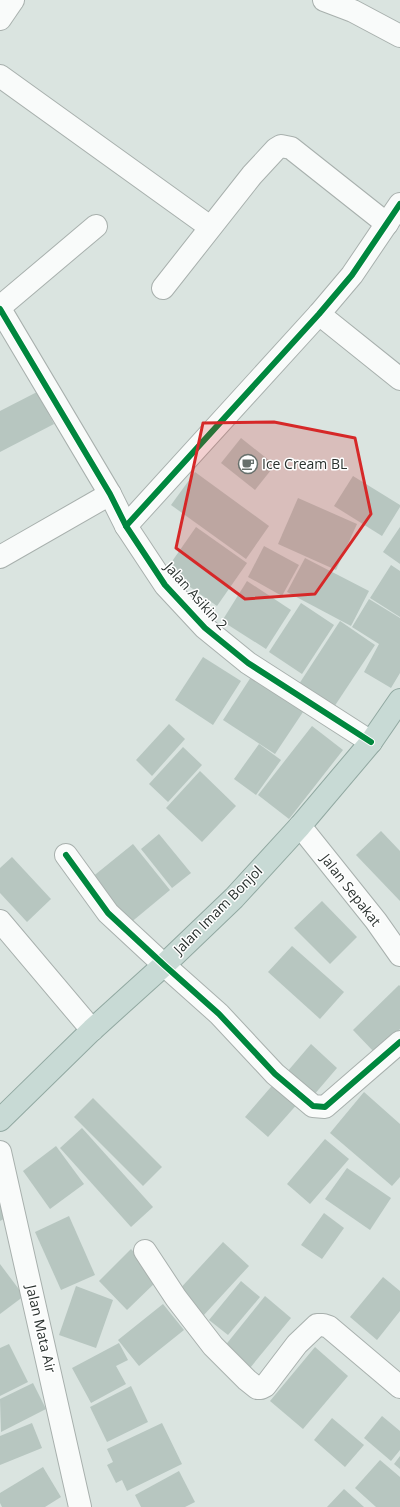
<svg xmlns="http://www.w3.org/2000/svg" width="400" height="1507" viewBox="0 0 400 1507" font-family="'Open Sans',sans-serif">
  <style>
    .building { fill: #b7c6c0 }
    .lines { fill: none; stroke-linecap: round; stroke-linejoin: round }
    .minor-casing { stroke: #a8b0ad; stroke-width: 24 }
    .highway-casing { stroke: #91a8a1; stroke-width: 24 }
    .minor { stroke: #f9fbfa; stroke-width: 22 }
    .highway { stroke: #c8dad5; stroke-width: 22 }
    .cycleway-casing { stroke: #fff; stroke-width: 8 }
    .cycleway { stroke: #00873e; stroke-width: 6 }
    .marked { fill: #d62828; fill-opacity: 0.2; stroke: #d62828; stroke-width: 3; stroke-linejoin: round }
    .labels { text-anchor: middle; stroke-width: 3; stroke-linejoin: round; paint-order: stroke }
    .poi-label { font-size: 14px; fill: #29312e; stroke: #fff; text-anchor: start }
    .street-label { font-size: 14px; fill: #29312e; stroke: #fff }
  </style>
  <rect width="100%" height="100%" fill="#dae4e0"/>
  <g class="building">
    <path d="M37,392l17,32 -54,28v-41z"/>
    <path d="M241,438l34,27 -20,25 -34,-27z"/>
    <path d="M195,472l74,54 -23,33 -75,-54z"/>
    <path d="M353,476l47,29v2l-18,29 -48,-30z"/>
    <path d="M298,498l59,26 -21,46 -58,-26z"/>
    <path d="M196,527l51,36 -30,43 -51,-36z"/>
    <path d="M400,527v37l-17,-12z"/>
    <path d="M264,546l35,19 -17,31 -34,-19z"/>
    <path d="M305,558l64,33 -18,35 -64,-34z"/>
    <path d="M391,565l9,6v46l-30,-19z"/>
    <path d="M247,581l44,29 -25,39 -44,-28z"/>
    <path d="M369,599l31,19v55l-9,15 -27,-16 15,-28 -27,-17z"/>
    <path d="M301,603l33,22 -32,49 -33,-22z"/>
    <path d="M340,621l35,24 -41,62 -35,-23z"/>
    <path d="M203,657l38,24 -28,44 -38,-25z"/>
    <path d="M251,677l52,35 -28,42 -52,-34z"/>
    <path d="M169,724l16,15 -33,37 -16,-16z"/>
    <path d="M312,726l31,24 -54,69 -31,-24z"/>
    <path d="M259,744l22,16 -25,35 -22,-16z"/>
    <path d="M183,747l19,18 -34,37 -19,-18z"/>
    <path d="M200,771l36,35 -34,36 -36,-34z"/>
    <path d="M381,831l19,20v50l-44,-46z"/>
    <path d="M159,834l32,39 -19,15 -31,-39z"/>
    <path d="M133,844l37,46 -41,34 -38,-46z"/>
    <path d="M12,857l39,42 -24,23 -27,-29v-25z"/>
    <path d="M322,901l35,36 -27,27 -36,-36z"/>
    <path d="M292,946l52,46 -24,27 -52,-47z"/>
    <path d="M399,985l1,1v43l-25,24 -22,-23z"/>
    <path d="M311,1044l26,24 -24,28 -26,-24z"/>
    <path d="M277,1080l23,21 -32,36 -23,-20z"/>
    <path d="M364,1092l36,32v53l-8,9 -62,-53z"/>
    <path d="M93,1098l69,69 -19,19 -69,-69z"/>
    <path d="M82,1128l71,79 -22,20 -71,-79z"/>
    <path d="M325,1139l24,20 -39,45 -23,-20z"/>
    <path d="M56,1146l28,38 -34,25 -27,-38z"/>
    <path d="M347,1168l44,30 -21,32 -45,-31z"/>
    <path d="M0,1201l9,15 -9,5z"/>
    <path d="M324,1213l20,15 -22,31 -21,-14z"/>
    <path d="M69,1216l26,59 -34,15 -26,-58z"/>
    <path d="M223,1242l26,24 -46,50 -26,-24z"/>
    <path d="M131,1249l28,30 -32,31 -28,-29z"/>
    <path d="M0,1264l24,32 -24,18z"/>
    <path d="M383,1277l17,14v20l-23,29 -27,-23z"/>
    <path d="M241,1281l19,16 -32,38 -19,-15z"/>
    <path d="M76,1286l37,14 -17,48 -37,-13z"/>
    <path d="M265,1296l26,22 -41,50 -26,-21z"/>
    <path d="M163,1304l21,26 -45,36 -21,-26z"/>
    <path d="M119,1343l9,17 -12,6 10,18 -35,19 -19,-35z"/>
    <path d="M9,1344l19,38 -28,14v-48z"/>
    <path d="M315,1347l33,29 -45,53 -33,-28z"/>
    <path d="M33,1383l13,26 -45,23 -1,-33z"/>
    <path d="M131,1386l17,36 -41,20 -17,-35z"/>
    <path d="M382,1416l18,15v19l-9,11 -27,-23z"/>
    <path d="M332,1418l32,27 -19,22 -31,-27z"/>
    <path d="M32,1423l10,25 -42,17v-29z"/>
    <path d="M162,1423l20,41 -55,27 -5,-11 -6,3 -9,-18 6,-3 -6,-13z"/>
    <path d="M400,1456v13l-6,-5z"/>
    <path d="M380,1460l20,17v30h-24l-21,-19z"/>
    <path d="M43,1467l18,30 -16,10h-43l-2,-4v-10z"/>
    <path d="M179,1471l16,31 -10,5h-44l-6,-12z"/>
    <path d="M344,1489l20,18h-37z"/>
  </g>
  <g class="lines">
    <defs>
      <g id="minor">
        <path d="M324,0l29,11 47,25"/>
        <path d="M0,19l13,-19"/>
        <path d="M0,76l210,151"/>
        <path d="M163,288l89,-113 24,-26 5,-3 10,2 96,76"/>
        <path d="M0,307l96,-81"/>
        <path d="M0,309l110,185 16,32 39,59 40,43 43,35 123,79"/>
        <path d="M319,314l81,65"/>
        <path d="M126,526l193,-212 33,-39 48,-71"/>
        <path d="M0,557l110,-63"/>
        <path d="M300,826l76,95 24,34"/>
        <path d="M66,855l42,58 56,52 55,49 56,60 38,32 12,1 75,-65"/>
        <path d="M0,921l92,109"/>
        <path d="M0,1152l80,355"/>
        <path d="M145,1251l31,47 37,48 34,34 10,8h4l4,-2 32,-42 20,-19h6l6,2 71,60"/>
      </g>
      <path id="highway" d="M0,1120l92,-90 72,-65 70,-67 66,-72 71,-84 29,-42"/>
    </defs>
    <use href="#minor" class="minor-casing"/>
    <use href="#highway" class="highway-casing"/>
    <use href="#minor" class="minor"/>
    <use href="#highway" class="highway"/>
    <defs>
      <g id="cycleway">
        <path d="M0,309l110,185 16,32 39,59 40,43 43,35 123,79"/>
        <path d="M126,526l193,-212 33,-39 48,-71"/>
        <path d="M66,855l42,58 56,52 55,49 56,60 38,32 12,1 75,-65"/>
      </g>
    </defs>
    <use href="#cycleway" class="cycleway-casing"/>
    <use href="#cycleway" class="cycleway"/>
  </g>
  <path class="marked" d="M274,422l81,16 16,76 -56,80 -70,5 -69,-51 27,-125z"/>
  <defs>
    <symbol id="cafe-ring" viewBox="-11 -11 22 22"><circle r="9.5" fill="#fff" stroke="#67706c" stroke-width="1.5"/><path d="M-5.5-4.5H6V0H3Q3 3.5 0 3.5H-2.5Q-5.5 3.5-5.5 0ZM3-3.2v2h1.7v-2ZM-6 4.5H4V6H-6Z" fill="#67706c"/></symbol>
  </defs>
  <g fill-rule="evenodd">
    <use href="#cafe-ring" x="237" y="453" width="22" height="22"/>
  </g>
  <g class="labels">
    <g class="poi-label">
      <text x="262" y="469">Ice Cream BL</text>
    </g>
    <g class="street-label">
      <text transform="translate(196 596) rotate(48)" y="5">Jalan Asikin 2</text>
      <text transform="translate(351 890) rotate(52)" y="5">Jalan Sepakat</text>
      <text transform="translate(218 910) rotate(-45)" y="5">Jalan Imam Bonjol</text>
      <text transform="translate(41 1329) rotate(77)" y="5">Jalan Mata Air</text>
    </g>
  </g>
</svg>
